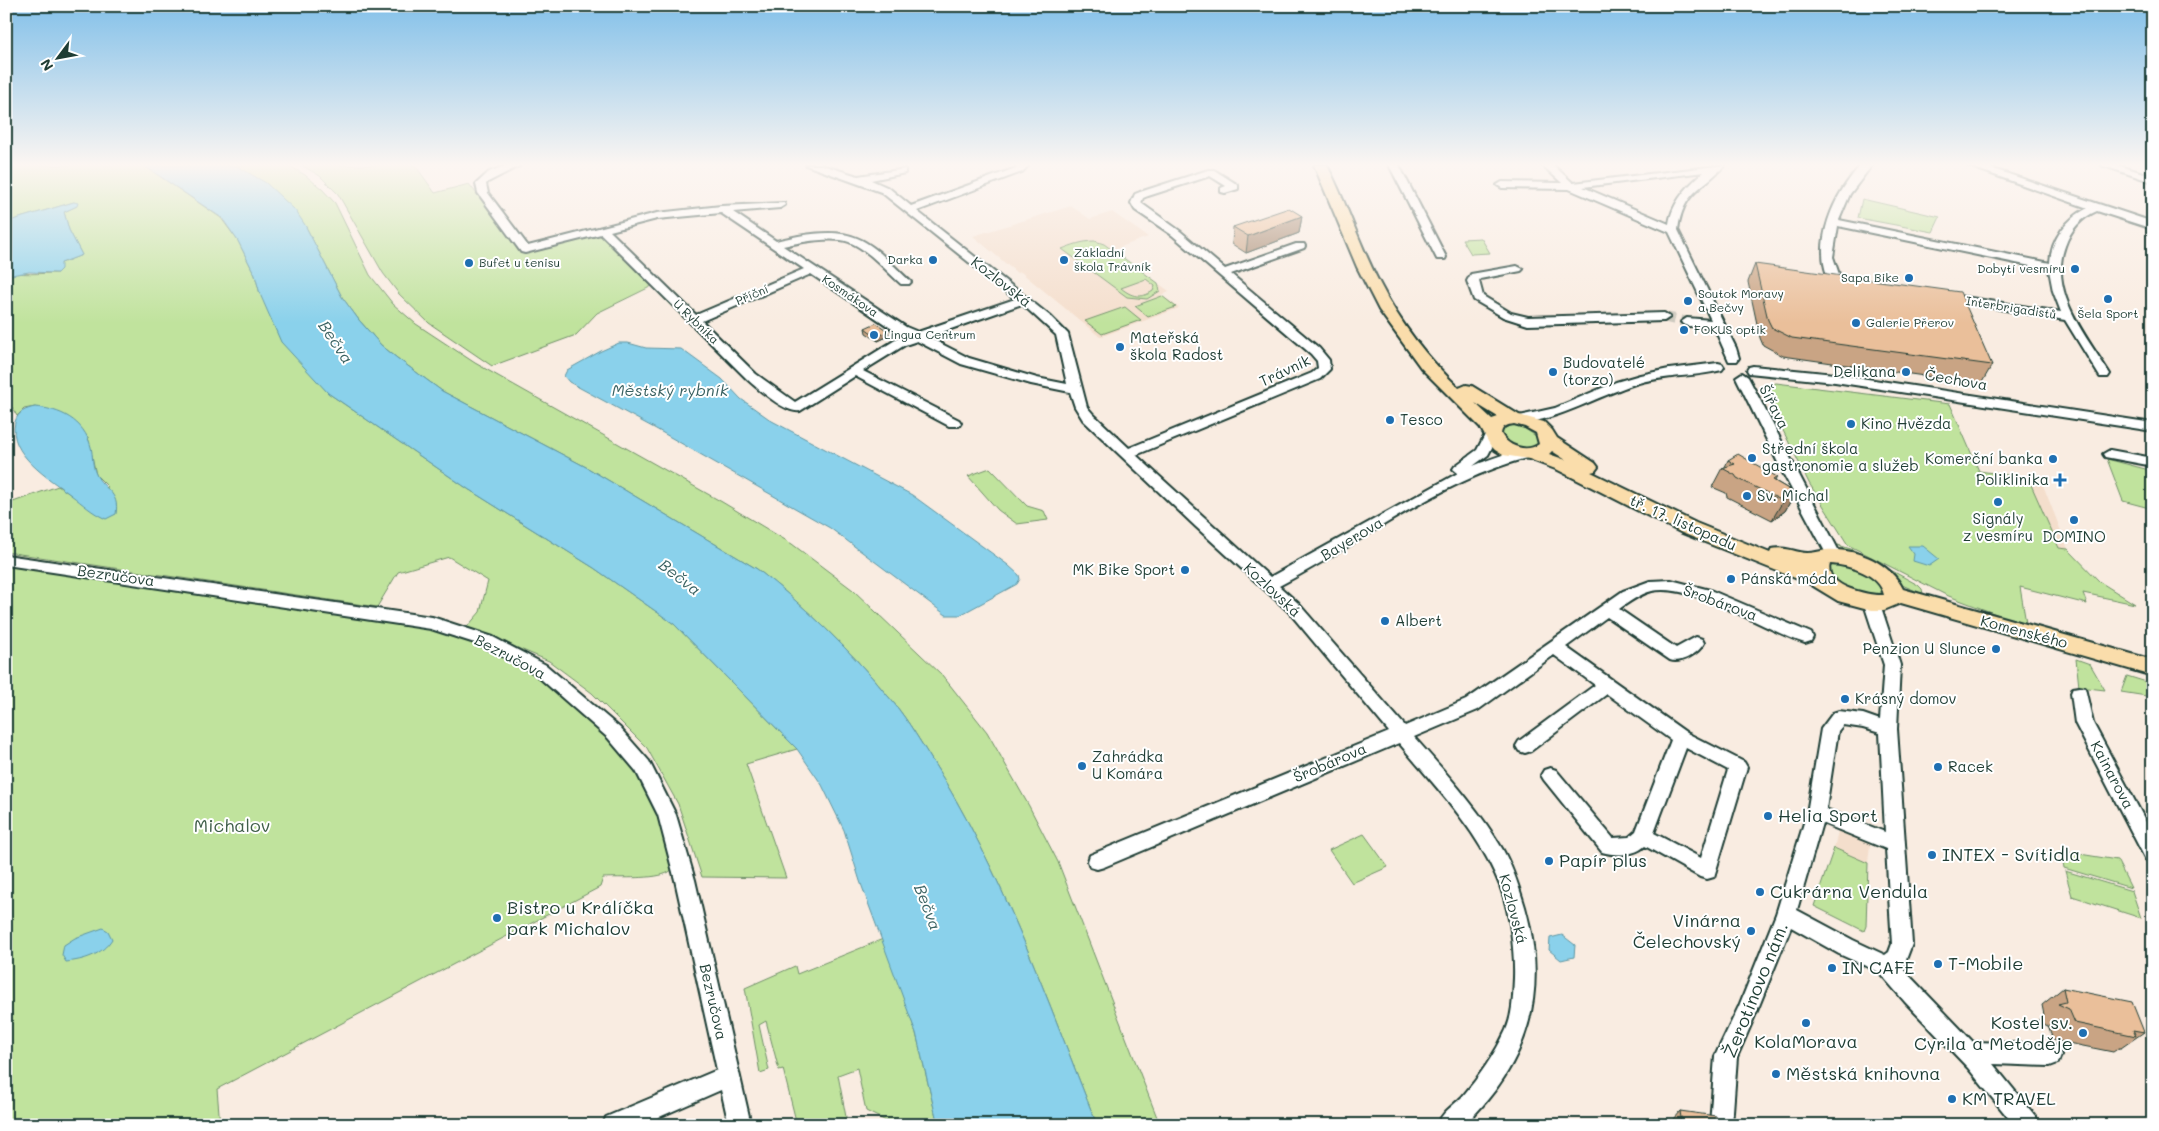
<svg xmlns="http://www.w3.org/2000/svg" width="2159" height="1131" viewBox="0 0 2159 1131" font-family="Mali,sans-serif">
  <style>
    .built { fill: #f4decc }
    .green { fill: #c0e39d; stroke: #709068; fill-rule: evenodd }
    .water { fill: #8ad1eb; stroke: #5f96a2 }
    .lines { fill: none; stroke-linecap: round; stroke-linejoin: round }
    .minor-tunnel { stroke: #cdc9be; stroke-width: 11; stroke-dasharray: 11 5.5; stroke-linecap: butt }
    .minor-casing { stroke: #1f3d34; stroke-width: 4 }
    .major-casing { stroke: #1f3d34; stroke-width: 4 }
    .minor { fill: #fff; fill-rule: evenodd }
    .major { fill: #faddab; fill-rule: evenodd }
    .wall { fill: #c9a484; stroke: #1f3d34 }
    .shaded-wall { fill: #a4866c; stroke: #1f3d34 }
    .building { fill: #eabf9a; stroke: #1f3d34 }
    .poi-dot { fill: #1f6fb2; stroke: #fff; stroke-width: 2 }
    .labels { text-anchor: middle; stroke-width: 4; stroke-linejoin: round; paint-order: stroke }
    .far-poi-label { font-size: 12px; fill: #1f3d34; stroke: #fff; text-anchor: start }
    .far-street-label { font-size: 12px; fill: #1f3d34; stroke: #fff }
    .street-label { font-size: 15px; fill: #1f3d34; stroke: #fff }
    .poi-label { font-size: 15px; fill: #1f3d34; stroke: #fff; text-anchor: start }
    .water-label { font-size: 16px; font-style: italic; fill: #3a6262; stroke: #fff }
    .near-poi-label { font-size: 18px; fill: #1f3d34; stroke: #fff; text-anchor: start }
    .near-park-label { font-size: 18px; fill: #3f5e49; stroke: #fff }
    .near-street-label { font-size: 18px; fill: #1f3d34; stroke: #fff }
  </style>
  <rect width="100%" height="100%" fill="#f9ece1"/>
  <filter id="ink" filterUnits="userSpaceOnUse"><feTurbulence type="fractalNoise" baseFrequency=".02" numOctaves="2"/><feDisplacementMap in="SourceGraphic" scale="10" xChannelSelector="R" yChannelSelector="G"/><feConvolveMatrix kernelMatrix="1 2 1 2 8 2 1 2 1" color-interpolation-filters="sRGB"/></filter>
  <g filter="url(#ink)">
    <g class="built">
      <path d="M1071,206l19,13 22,-7 36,25 -36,13 57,41 -8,4 18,13 -79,29 -79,-65 -4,1 -44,-37z"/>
      <path d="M2018,477l23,3 27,69 -24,-2z"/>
      <path d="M1840,823l31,12 -3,28 -34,-15z"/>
    </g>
    <g class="green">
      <path d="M6,165h137l78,53 17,23 17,34 5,19 68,99 140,96 126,79 80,56 123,125 -51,15 40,114 -84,-1 -24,-73 -31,-56 -55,-55 -43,-32 -82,-34 13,-15 8,-31 -39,-24 -51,15 -21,35 -371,-55v-43l7,-7 45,-16 12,8 38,-7 -12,-12 -8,-38 -53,-30 -11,2 -7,7 -11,-19v-69l3,-5 -3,-3v-50c11,6 37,3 51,3l4,-10 21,-8 -13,-25 -5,-18 13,-6 -3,-4 -68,20z"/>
      <path d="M235,165h53l17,10 17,14 13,14 35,72 23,29 23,20 59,39 247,139 70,42 61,46 89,85 45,57 42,74 29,56 102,263h-63c-50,-125 -94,-254 -167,-368 -13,-21 -26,-43 -43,-62 -38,-46 -83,-90 -130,-126l-171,-102 -144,-76 -45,-33 -16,-13 -22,-25 -17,-23 -37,-72 -55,-50z"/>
      <path d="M301,165h114l20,28 34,-9 54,70 68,-18 8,-1 53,51 -55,27 -21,22 -84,31 -63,-43 -30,-29 -16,-21 -45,-79 -18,-18z"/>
      <path d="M1862,199l78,18 -7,15 -75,-14z"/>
      <path d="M1481,238l9,15 -19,1 -9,-15z"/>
      <path d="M1095,241l9,3 54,39 2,8 -13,8 -20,-2 -65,-48c10,-4 21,-8 33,-8zM1146,279l9,7 -2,5c-12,8 -21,6 -32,-3z"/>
      <path d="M1162,296l14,11 -28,10 -13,-11z"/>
      <path d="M1125,307l16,13 -39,14 -17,-13z"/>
      <path d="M1776,383l174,21 29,67 49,7 31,70 9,1 32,33 35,22 -52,-11 4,11 -67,-17 6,36 -22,-6 -58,-22 -98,-50 -39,-62 -47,-95z"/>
      <path d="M1516,423l23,15 -2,8c-13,8 -27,-1 -37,-10l3,-9z"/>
      <path d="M2107,459l46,12v38l-30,-8z"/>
      <path d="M990,468l37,38 17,5 4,9 -31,4 -19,-14 -30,-34z"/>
      <path d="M1838,545l16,5 64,35 4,4 1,5 -21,-9z"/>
      <path d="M6,565l409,59 54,15 51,23 42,31 48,43 24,32 19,32 22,58c0,5 -1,11 -6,14 -14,8 -49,5 -66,6l-3,9 -383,202 3,36h-214z"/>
      <path d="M1833,565c14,-1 49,10 48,28 -13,10 -44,-9 -52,-22l1,-4z"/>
      <path d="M2076,659l14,5 15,26 -26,-3z"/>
      <path d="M2127,676l26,8v13l-32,-5z"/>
      <path d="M1364,834l24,33 -36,16 -23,-33z"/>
      <path d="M1834,848l34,15 -2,63 -2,5 -50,-25z"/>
      <path d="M2061,851l56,9 14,28 -67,-20z"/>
      <path d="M2065,871l67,20 9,27 -69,-22z"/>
      <path d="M883,939l33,94 22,92h-44l-28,-14 -9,-43 -19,7 8,42 -6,8h-43l-14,-56 -4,1 -13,-49 -7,4 10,45 -9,3 -15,-85 50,-22 2,8z"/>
    </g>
    <g class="water">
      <path d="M143,165h92l31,18 29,27 10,15 37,72 17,23 22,25 16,13 45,33 144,76 171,102c47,36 92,80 130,126 17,19 30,41 43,62 73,114 117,243 167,368h-159l-22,-92 -56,-152 -16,-51 -22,-45 -25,-36 -123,-125 -80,-56 -126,-79 -140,-96 -47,-51 -21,-48 -5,-19 -17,-34 -16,-23z"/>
      <path d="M74,202l4,1 -1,3 -13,6 5,18 13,25 -21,8v6l-4,4 -28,-1 -18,3 -5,-5v-48z"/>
      <path d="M619,343h9l18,5 35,1 41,30 19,20 31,22 140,74 96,70 11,10 1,4 -3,5 -57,31h-14l-116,-87 -174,-99 -87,-47 -5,-6 3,-6 34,-19z"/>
      <path d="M35,407c25,2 49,13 56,40 2,8 1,19 5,27 7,16 24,17 20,40l-10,5c-14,-6 -23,-15 -35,-24 -21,-16 -64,-41 -56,-73 3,-10 10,-13 20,-15z"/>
      <path d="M1908,546h15l16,13 -10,7 -16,-5 1,-7z"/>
      <path d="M103,928l5,3 4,8c-10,16 -28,21 -46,23l-4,-7 2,-10 11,-7z"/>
      <path d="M1562,935l13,10 -1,12 -13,3 -12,-10 1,-12z"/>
    </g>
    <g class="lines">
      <path class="minor-tunnel" d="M1664,317l23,5"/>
      <defs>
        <g id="minor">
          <path d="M507,165h14l-33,17 -2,2 2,9 40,53 129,-33 64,-7 63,-3 1,2 -5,3 -47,4 43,29c24,-6 58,-13 81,-3 20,8 36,28 52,42l2,2 -2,2h-8c-15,-13 -32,-34 -52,-42 -16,-6 -49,0 -66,4l123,81 12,5 97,-33 -134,-107 -75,-27h16l36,11 47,-7v4l-34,7 18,8 22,18 105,-38 2,-3h11l-7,7 -105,39 133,105 18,18 19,73 6,7 36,34 183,-75 6,-5 -1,-7 -6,-7 -139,-119 -37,-25 -4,-7 4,-9 5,-2 68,-22h6l24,15v4l-13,4 -4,-1v-4l5,-2 -16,-10 -62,20 -5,2 -2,5 39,28 45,38 71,-25h8l1,2 -1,2 -73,26 88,74 10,12 1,9 -10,10 -184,76 134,122 188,-104 -5,-4 2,-3 22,-16 10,-19 5,-1 7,4 -11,21 -15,11c13,-5 43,-18 57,-15l2,3 -2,3c-92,24 -168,86 -251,129l19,17 107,123 61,-26 157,-109 27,-10 21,-1 39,10 101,43 2,4 -2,4 -6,2c-42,-13 -110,-60 -153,-52 -12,3 -23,11 -33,18l57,39 20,-11 6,2 2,4c-5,10 -23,21 -34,17l-63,-43 -41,30 121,86 57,29 3,5 -33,110 -7,2 -7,-2 -55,-31c-11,10 -30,10 -43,6l-58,-72 -3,-5 3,-5 6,-2 6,2 57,68 16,-1 7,-6 35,-91 -64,-46 -76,57 -6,2 -6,-2 -3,-5 3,-5 76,-56 -41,-30 -76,55 -64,27c31,35 65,72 89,113 10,18 16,37 22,57 24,85 4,156 -61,218h-27c5,-13 16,-19 25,-28 17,-20 33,-43 44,-67 7,-16 7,-34 8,-52 1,-31 -5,-75 -19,-104 -22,-49 -62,-90 -96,-131l-295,124 -7,2 -7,-2 -2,-6 2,-6 299,-123 -101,-121 -92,-84 -113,-107 -8,-13 -5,-15 -39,-8 -70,-20 -44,-23 -12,4 -42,26 96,49 2,3 -2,3h-10l-94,-50 -55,35c-14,3 -42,-22 -52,-31l-147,-146 -76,19 -4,-1 -43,-59 -2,-9 13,-12zM721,213l83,56 -108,46 -86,-84 47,-12zM811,274l87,59 9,3 -10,3 -102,63 -39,-28 -54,-53zM1022,304l34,31 11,49 -30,-6 -68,-20 -41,-21zM1686,748l42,22 -27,88 -47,-25z"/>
          <path d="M1389,165h10l47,92 -1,2h-8l-1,-2z"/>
          <path d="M1542,165h11l20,18 152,-18c-23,25 -42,26 -47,65l58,118 3,10 -2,3h-8l-15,-34 -27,-1 -6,-4 6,-4 24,2 -42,-88 -100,-43 -67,-1 -5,-3 5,-3 60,1zM1704,172c-16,13 -32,31 -35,52l-86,-37z"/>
          <path d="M1861,165h11l-22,29 -11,26 211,43c1,-24 17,-45 38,-55l-122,-43h15l172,57v7l-56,-18c-16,7 -26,18 -32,35 -17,46 22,91 45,128l-2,3h-8l-35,-57 -120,-20 -6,-3 6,-3 116,18 -8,-21 -4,-21 -211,-44 -5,31 7,20 12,3 2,2 -6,3 -18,-3c-19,-38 4,-88 31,-117z"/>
          <path d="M2101,165h16l36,11v6z"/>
          <path d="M1517,266l6,3 -2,2 -41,8 -1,2 4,15 28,17 17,4 136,-4 6,4 -6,4 -136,4 -25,-8 -29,-17 -7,-19 4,-7z"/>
          <path d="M1718,363l4,1 2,3 -2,3c-28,7 -58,5 -87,14 -39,13 -73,34 -115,40l-7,-4 2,-3 40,-9 61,-26 24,-7 29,-6z"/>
          <path d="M1753,366l82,8 318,49v8l-318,-49 -86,-9 -2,-3 2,-3z"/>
          <path d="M1742,373l6,4 94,180 -2,4h-10l-46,-86 -48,-98z"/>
          <path d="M2110,450l43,8v8l-48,-9 -2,-3z"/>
          <path d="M6,555l426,62 61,20 53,28 74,63 29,33 27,54 19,65 56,245h-22l-8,-35 -80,35h-38l3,-8 111,-47 -42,-190 -17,-65 -22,-44 -28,-33 -74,-65 -53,-28 -50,-16 -425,-64z"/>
          <path d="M1872,598l5,2 3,4 20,61 -3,64 15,215 -8,21 -3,2 72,75 77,2 8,3 3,8 -3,8 -8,3 -57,-2 43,53 3,8h-25l-46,-57 -63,-66 -26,-30 -40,-18 -48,-27 -34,84 -20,46 -5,68h-22l5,-69 24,-50 37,-92 31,-101 14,-84 12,-16 6,-2 24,3 17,6 4,-55 -20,-61 3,-4zM1843,725l20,3 17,5 5,99 -59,-23 12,-78zM1822,823l64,26 6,95 -3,8 -4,3 -32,-15 -56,-30z"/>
          <path d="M2079,687l6,1 8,35 60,112v27l-7,-2 -71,-137 -4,-30 2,-5z"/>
        </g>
        <path id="major" d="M1314,165h13c20,39 33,81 53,119 20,39 47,74 79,104l7,-3 6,1 47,29 25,7 8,8 5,8 38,25 3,4 -3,4 -4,1 105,51 74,30 2,-4c12,-3 22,3 35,4 6,0 13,-2 19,-3 29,-2 64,12 77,39l250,71v16l-252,-73 -17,7h-12l-34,-9 -28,-17 -128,-51 -124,-63 -29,-11 -26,-4 -8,-5 -5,-5 -10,-18 -59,-59 -42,-58 -22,-43zM1475,403l23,14 -6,2zM1514,424l11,3 11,6 3,11c-12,9 -31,3 -38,-10 1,-8 6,-9 13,-10zM1552,451l14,9 -17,-6zM1830,564c19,1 50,10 54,31 -16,1 -61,-9 -54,-31z"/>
      </defs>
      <use href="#minor" class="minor-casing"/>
      <use href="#major" class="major-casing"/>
      <use href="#minor" class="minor"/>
      <use href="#major" class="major"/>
    </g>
    <g class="wall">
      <path d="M1302,216l-3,17 -53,20 -14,-9 1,-17z"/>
      <path d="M1755,264l237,101 -11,19 -198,-28 -20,-11 -3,-7 -12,-56z"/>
      <path d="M865,328l23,3 1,5 -11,5 -12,-8z"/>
      <path d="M1728,460l49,17 -2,4 20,12 -10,18 -13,9 -45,-23 -1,-4 -14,-6 10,-19 3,-1z"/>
      <path d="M2063,988l81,44 -23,16h-2l-6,4 -60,-12 -5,-14 -11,-5 7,-6 -2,-10z"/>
      <path d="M1680,1111l37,14h-43l-1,-6z"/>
    </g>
    <g class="shaded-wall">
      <path d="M1302,216l-3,17 -53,20 2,-17z"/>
      <path d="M888,331l1,5 -11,5 -1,-4z"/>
      <path d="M1795,493l-10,18 -13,9 11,-19z"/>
    </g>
    <g class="building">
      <path d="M1289,208l13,8 -54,20 -15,-9z"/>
      <path d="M1755,264l205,28 32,73 -200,-27 -20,-10 -4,-8z"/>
      <path d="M876,323l12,8 -11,6 -12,-9z"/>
      <path d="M1738,454l39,23 -4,3 22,13 -12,8 -46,-23 -2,-3 -13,-7 13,-4 -7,-4z"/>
      <path d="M2063,988l69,14 12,30 -11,-2 3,6 -61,-13 -6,-14 -11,-5 8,-2z"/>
      <path d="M1680,1111l36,5 1,9h-41l5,-7z"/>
    </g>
  </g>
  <linearGradient id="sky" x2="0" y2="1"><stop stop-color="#82c0e9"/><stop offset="0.51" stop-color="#fcf6f2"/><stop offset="1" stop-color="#fcf6f2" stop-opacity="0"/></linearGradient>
  <rect width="2159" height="323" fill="url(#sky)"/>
  <g class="poi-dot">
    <circle cx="933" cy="260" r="5"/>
    <circle cx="1064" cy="260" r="5"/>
    <circle cx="469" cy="263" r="5"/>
    <circle cx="2075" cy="269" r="5"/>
    <circle cx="1909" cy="278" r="5"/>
    <circle cx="2108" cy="299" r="5"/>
    <circle cx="1688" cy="301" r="5"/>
    <circle cx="1856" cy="323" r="5"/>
    <circle cx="1684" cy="330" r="5"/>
    <circle cx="874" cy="335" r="5"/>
    <circle cx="1120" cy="347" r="5"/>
    <circle cx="1553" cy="372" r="5"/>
    <circle cx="1906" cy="372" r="5"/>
    <circle cx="1390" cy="420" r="5"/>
    <circle cx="1851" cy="424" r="5"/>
    <circle cx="1752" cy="458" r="5"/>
    <circle cx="2053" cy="459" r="5"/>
    <path d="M2057.5 472.5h5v5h5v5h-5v5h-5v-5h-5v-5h5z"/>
    <circle cx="1747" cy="496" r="5"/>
    <circle cx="1998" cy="502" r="5"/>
    <circle cx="2074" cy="520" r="5"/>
    <circle cx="1185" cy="570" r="5"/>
    <circle cx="1731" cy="579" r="5"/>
    <circle cx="1385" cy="621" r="5"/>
    <circle cx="1996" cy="649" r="5"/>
    <circle cx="1845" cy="699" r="5"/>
    <circle cx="1082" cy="766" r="5"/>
    <circle cx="1938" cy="767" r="5"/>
    <circle cx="1768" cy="816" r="5"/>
    <circle cx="1932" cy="855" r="5"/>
    <circle cx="1549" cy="861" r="5"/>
    <circle cx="1760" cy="892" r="5"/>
    <circle cx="497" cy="918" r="5"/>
    <circle cx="1751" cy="931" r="5"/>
    <circle cx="1938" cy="964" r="5"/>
    <circle cx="1832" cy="968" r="5"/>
    <circle cx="1806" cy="1023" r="5"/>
    <circle cx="2083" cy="1033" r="5"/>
    <circle cx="1776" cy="1074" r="5"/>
    <circle cx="1952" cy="1099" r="5"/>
  </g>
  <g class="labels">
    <g class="far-poi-label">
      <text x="1074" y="257">Základní<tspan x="1074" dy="14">škola Trávník</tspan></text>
      <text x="923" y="264" text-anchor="end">Darka</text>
      <text x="479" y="267">Bufet u tenisu</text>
      <text x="2065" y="273" text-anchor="end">Dobytí vesmíru</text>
      <text x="1899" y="282" text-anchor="end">Sapa Bike</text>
      <text x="1698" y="298">Soutok Moravy<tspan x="1698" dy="14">a Bečvy</tspan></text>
      <text x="2108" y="318" text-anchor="middle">Šela Sport</text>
      <text x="1866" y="327">Galerie Přerov</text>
      <text x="1694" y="334">FOKUS optik</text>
      <text x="884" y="339">Lingua Centrum</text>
    </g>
    <g class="far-street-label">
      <text transform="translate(752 295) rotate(-23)" y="4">Příční</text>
      <text transform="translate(850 296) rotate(34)" y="4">Kosmákova</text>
      <text transform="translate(2011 308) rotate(9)" y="4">Interbrigadistů</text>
      <text transform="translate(696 322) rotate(44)" y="4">U Rybníka</text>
    </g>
    <g class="street-label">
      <text transform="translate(1001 282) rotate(38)" y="5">Kozlovská</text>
      <text transform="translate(1285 371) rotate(-25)" y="5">Trávník</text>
      <text transform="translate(1956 380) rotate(10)" y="5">Čechova</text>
      <text transform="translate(1774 407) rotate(63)" y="5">Šířava</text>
      <text transform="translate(1683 523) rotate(24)" y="5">tř. 17. listopadu</text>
      <text transform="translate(1352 539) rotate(-31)" y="5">Bayerova</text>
      <text transform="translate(116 576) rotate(8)" y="5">Bezručova</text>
      <text transform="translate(1272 590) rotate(43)" y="5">Kozlovská</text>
      <text transform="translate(1720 603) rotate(20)" y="5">Šrobárova</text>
      <text transform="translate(2024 632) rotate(15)" y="5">Komenského</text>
      <text transform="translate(510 657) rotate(28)" y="5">Bezručova</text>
      <text transform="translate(1330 763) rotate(-23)" y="5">Šrobárova</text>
      <text transform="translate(2112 775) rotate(62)" y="5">Kainarova</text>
      <text transform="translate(1513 909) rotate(75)" y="5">Kozlovská</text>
      <text transform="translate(713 1002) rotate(77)" y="5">Bezručova</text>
    </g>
    <g class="poi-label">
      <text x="1130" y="343">Mateřská<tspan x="1130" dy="17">škola Radost</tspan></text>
      <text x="1563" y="368">Budovatelé<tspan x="1563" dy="17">(torzo)</tspan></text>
      <text x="1896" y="377" text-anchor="end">Delikana</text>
      <text x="1400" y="425">Tesco</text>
      <text x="1861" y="429">Kino Hvězda</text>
      <text x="1762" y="454">Střední škola<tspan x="1762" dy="17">gastronomie a služeb</tspan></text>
      <text x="2043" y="464" text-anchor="end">Komerční banka</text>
      <text x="2049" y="485" text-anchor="end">Poliklinika</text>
      <text x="1757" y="501">Sv. Michal</text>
      <text x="1998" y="524" text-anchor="middle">Signály<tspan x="1998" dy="17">z vesmíru</tspan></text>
      <text x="2074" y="542" text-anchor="middle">DOMINO</text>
      <text x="1175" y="575" text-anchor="end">MK Bike Sport</text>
      <text x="1741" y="584">Pánská móda</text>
      <text x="1395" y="626">Albert</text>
      <text x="1986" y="654" text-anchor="end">Penzion U Slunce</text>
      <text x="1855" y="704">Krásný domov</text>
      <text x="1092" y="762">Zahrádka<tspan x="1092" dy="17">U Komára</tspan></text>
      <text x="1948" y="772">Racek</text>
    </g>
    <g class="water-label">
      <text transform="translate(336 342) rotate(56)" y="6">Bečva</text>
      <text x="670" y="396">Městský rybník</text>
      <text transform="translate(680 577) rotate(38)" y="6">Bečva</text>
      <text transform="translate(928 907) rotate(69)" y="6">Bečva</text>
    </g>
    <g class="near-poi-label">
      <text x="1778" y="822">Helia Sport</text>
      <text x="1942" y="861">INTEX - Svítidla</text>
      <text x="1559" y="867">Papír plus</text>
      <text x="1770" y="898">Cukrárna Vendula</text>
      <text x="507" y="914">Bistro u Králíčka<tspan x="507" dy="21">park Michalov</tspan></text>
      <text x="1741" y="927" text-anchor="end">Vinárna<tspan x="1741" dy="21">Čelechovský</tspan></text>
      <text x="1948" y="970">T-Mobile</text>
      <text x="1842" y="974">IN CAFE</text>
      <text x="2073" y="1029" text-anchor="end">Kostel sv.<tspan x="2073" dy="21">Cyrila a Metoděje</tspan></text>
      <text x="1806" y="1048" text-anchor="middle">KolaMorava</text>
      <text x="1786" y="1080">Městská knihovna</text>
      <text x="1962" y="1105">KM TRAVEL</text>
    </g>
    <g class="near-park-label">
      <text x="232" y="832">Michalov</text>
    </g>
    <g class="near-street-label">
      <text transform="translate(1756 990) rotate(-68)" y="6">Žerotínovo nám.</text>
    </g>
  </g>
  <rect width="2159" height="1131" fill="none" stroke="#fff" stroke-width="25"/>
  <rect x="12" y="12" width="2134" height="1106" fill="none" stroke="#1f3d34" stroke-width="2" filter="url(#ink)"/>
  <g transform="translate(58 58) rotate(238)" stroke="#ffffff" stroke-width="4" paint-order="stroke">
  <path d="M0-4L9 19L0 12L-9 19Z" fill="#1f3d34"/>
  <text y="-8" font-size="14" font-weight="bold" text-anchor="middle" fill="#1f3d34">N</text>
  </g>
</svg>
